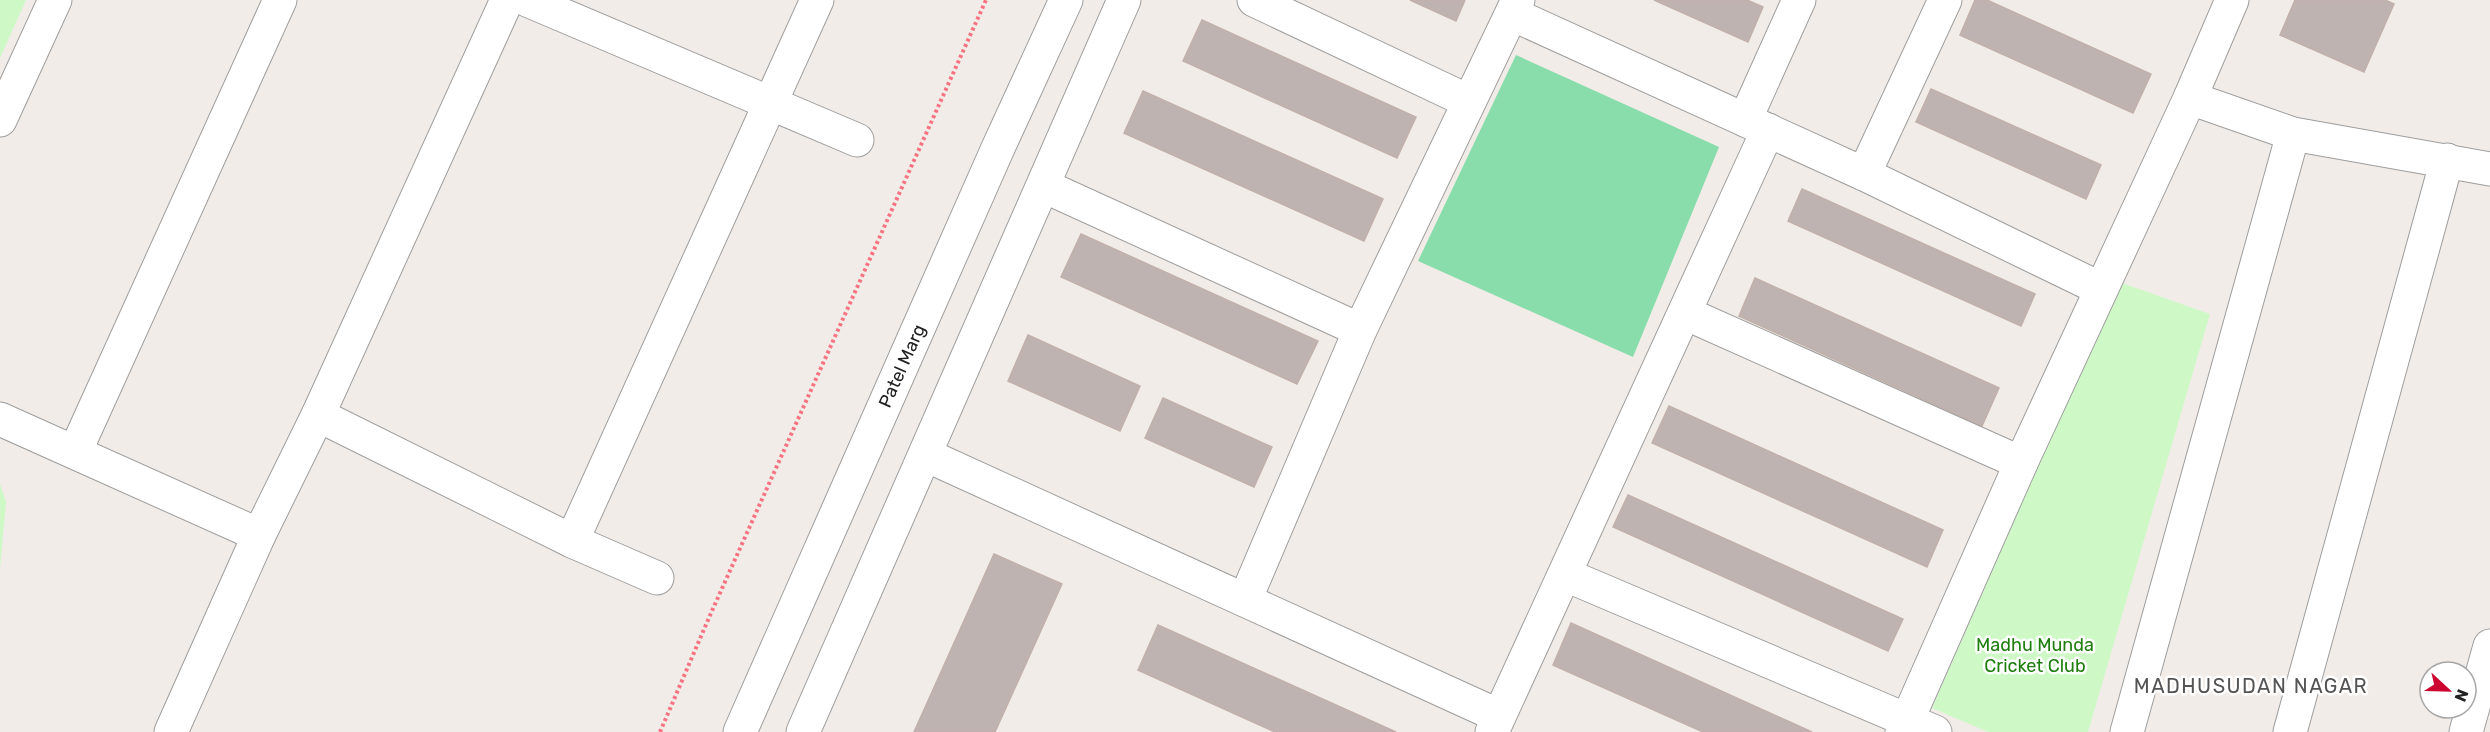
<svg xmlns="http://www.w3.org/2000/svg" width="2490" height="732" viewBox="0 0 2490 732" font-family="Rubik,sans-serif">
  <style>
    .park { fill: #cef9c7 }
    .pitch { fill: #8da }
    .building { fill: #beb3b1; stroke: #c2b0aa; stroke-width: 1.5 }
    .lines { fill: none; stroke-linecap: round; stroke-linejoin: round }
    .minor-casing { stroke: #9e9e9e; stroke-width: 35 }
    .tertiary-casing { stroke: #9e9e9e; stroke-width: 35 }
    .path { stroke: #f77382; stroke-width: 4; stroke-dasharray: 3 3; stroke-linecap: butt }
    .minor { stroke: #fff; stroke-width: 33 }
    .tertiary { stroke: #fff; stroke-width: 33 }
    .labels { text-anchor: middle; stroke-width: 5; stroke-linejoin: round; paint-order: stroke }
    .street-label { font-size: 18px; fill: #212121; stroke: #fff }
    .park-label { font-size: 18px; fill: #1e7f0e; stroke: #fff }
    .neighbourhood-label { font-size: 20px; letter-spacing: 1.5px; fill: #545454; stroke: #fff }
  </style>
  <rect width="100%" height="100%" fill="#f1ece8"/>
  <g class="park">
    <path d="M0,0h26l-26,58z"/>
    <path d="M2119,282l91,32 -122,418h-100l-56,-24z"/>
    <path d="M0,484l6,18 -6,67z"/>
  </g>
  <path class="pitch" d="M1516,55l203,92 -86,210 -215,-96z"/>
  <g class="building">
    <path d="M1410,0h55l-9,21z"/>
    <path d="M1654,0h93l16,7 -15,35z"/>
    <path d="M1975,0h12l164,74 -18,39 -173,-78z"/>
    <path d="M2295,0h90l9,4 -30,68 -84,-37z"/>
    <path d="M1202,20l214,97 -19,41 -214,-97z"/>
    <path d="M1931,89l170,76 -15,34 -170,-77z"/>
    <path d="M1143,91l240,108 -19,42 -240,-108z"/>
    <path d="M1802,189l233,105 -14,32 -233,-105z"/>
    <path d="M1081,234l237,107 -21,43 -236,-107z"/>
    <path d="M1755,278l244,110 -17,38 -243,-110z"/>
    <path d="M1028,335l112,51 -20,45 -112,-50z"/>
    <path d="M1163,398l109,49 -18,40 -109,-49z"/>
    <path d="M1669,406l274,124 -16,37 -275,-124z"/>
    <path d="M1628,495l275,124 -15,32 -275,-124z"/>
    <path d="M994,554l68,30 -67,148h-81z"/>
    <path d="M1571,623l241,109h-109l-150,-67z"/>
    <path d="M1158,625l238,107h-121l-137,-62z"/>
  </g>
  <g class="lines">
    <defs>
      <g id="minor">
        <path d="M527,0l330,140"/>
        <path d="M1254,0l214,101"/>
        <path d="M1512,14l352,160 237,115"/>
        <path d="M2190,98l103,36 197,35"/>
        <path d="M0,120l55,-120"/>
        <path d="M1745,120l54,-120"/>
        <path d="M1864,174l81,-174"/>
        <path d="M1044,186l316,144"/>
        <path d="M1685,313l336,150"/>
        <path d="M318,415l254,126 85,37"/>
        <path d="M0,419l259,116"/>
        <path d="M75,452l205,-452"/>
        <path d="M926,455l573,261"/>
        <path d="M572,541l245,-541"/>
        <path d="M1566,575l369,157"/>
        <path d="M1245,600l115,-270 158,-330"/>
        <path d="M171,732l88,-197 59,-120 189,-415"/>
        <path d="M1492,732l276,-602"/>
        <path d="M1902,732l119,-269 169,-365 42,-98"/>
        <path d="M2127,732l166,-598"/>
        <path d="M2290,732l157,-572"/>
        <path d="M2466,732l24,-86"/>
      </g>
      <g id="tertiary">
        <path d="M740,732l258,-584 68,-148"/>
        <path d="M803,732l321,-732"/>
      </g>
    </defs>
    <use href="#minor" class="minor-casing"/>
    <use href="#tertiary" class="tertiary-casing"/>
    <path class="path" d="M660,732l51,-119 275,-613"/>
    <use href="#minor" class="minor"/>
    <use href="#tertiary" class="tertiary"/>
  </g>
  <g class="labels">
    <g class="street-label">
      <text transform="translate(902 366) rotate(-66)" y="6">Patel Marg</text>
    </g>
    <g class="park-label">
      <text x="2035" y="651">Madhu Munda<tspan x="2035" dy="21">Cricket Club</tspan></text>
    </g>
    <g class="neighbourhood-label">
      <text x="2251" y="693">MADHUSUDAN NAGAR</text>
    </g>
  </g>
  <g transform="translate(2448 690) rotate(112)"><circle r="28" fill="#ffffff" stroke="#a6a6a6" stroke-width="1.5"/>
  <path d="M0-4.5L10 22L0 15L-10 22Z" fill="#cd0531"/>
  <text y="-9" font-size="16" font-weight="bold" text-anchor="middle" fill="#212121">N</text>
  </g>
</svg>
